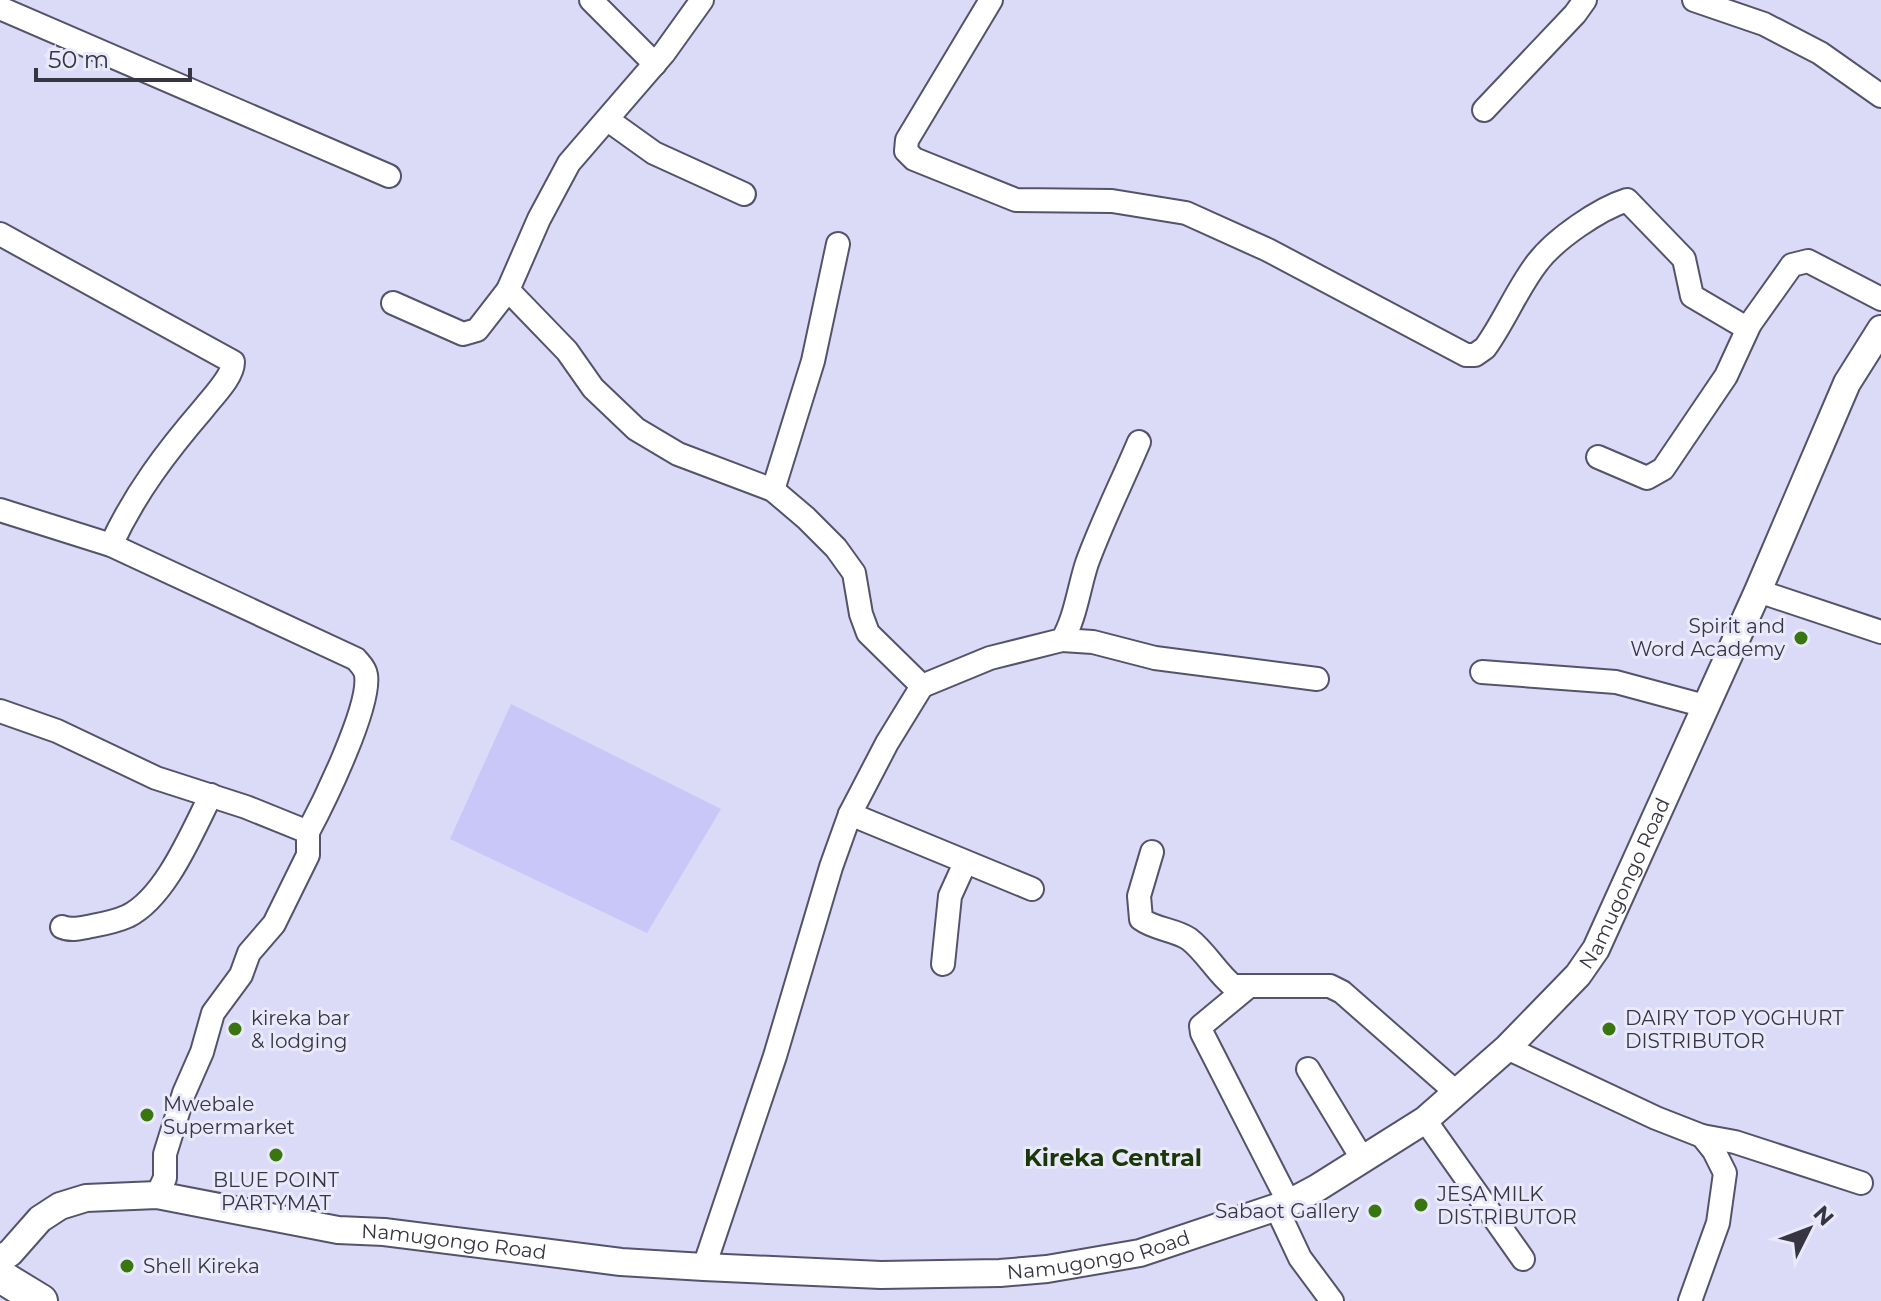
<svg xmlns="http://www.w3.org/2000/svg" width="1881" height="1301" viewBox="0 0 1881 1301" font-family="Montserrat,sans-serif">
  <style>
    .green { fill: #c8c7f8 }
    .lines { fill: none; stroke-linecap: round; stroke-linejoin: round }
    .minor-casing { stroke: #54536b; stroke-width: 26 }
    .major-casing { stroke: #54536b; stroke-width: 30 }
    .highway-casing { stroke: #54536b; stroke-width: 36 }
    .minor { stroke: #fff; stroke-width: 22 }
    .major { stroke: #fff; stroke-width: 26 }
    .highway { stroke: #fff; stroke-width: 32 }
    .poi-dot { fill: #39760f; stroke: #e9e9fb; stroke-width: 3 }
    .labels { text-anchor: middle; stroke-width: 6; stroke-linejoin: round; paint-order: stroke }
    .poi-label { font-size: 20px; fill: #363541; stroke: #e9e9fb; text-anchor: start }
    .street-label { font-size: 20px; fill: #363541; stroke: #e9e9fb }
    .quarter-label { font-size: 24px; font-weight: bold; fill: #193708; stroke: #e9e9fb }
  </style>
  <rect width="100%" height="100%" fill="#dbdbf8"/>
  <path class="green" d="M511,704l210,105 -74,124 -197,-94z"/>
  <g class="lines">
    <defs>
      <g id="minor">
        <path d="M591,0l64,64"/>
        <path d="M702,0l-38,53 -95,110 -30,56 -31,71 59,61 26,37 43,41 42,25 95,36 33,28 30,30 18,25 7,41 7,19 54,53"/>
        <path d="M991,0l-84,140 -1,11 8,8 102,41 96,1 74,12 82,37 198,105h9l10,-7c19,-26 32,-59 52,-85 18,-24 62,-54 90,-63l57,59 8,37 51,30 7,-2 42,-59 16,-4 73,38"/>
        <path d="M1694,0l70,24 56,29 61,43"/>
        <path d="M0,8l389,168"/>
        <path d="M1484,110l91,-96 10,-14"/>
        <path d="M608,120l46,33 90,41"/>
        <path d="M0,234l233,128c0,15 -20,34 -29,46 -37,43 -69,85 -93,137"/>
        <path d="M393,303l70,31 14,-4 31,-40"/>
        <path d="M1598,457l49,21 16,-9 63,-93 24,-52"/>
        <path d="M773,490l40,-129 25,-117"/>
        <path d="M0,510l111,35 245,114c4,5 9,9 10,16 5,31 -42,127 -58,157"/>
        <path d="M1758,591l123,41"/>
        <path d="M1062,640l31,2 62,16 162,21"/>
        <path d="M1482,672l134,10 89,24"/>
        <path d="M0,711l57,20 99,47 90,29 62,25v23l-34,69 -25,29 -8,22 -28,38 -11,39 -18,41 -19,61v24l-8,17"/>
        <path d="M850,814l182,75"/>
        <path d="M1152,852l-13,44 2,23c15,11 33,10 48,20 17,13 27,33 44,47h97l12,6 115,101"/>
        <path d="M62,927c9,4 19,1 30,-1 11,-2 25,-5 36,-10 38,-19 64,-84 83,-121"/>
        <path d="M943,964l7,-68 15,-33"/>
        <path d="M1248,987l-47,39 1,7 87,170"/>
        <path d="M1507,1048l149,70 46,18 12,15 11,22 -7,50 -28,78"/>
        <path d="M1308,1069l55,91"/>
        <path d="M1425,1120l98,139"/>
        <path d="M1702,1136l33,6 126,41"/>
        <path d="M1276,1207l24,51 32,43"/>
        <path d="M704,1267l71,-211 56,-189 19,-53 37,-71 35,-57 68,-28 72,-18c13,-20 17,-53 25,-77 15,-41 35,-81 52,-121"/>
      </g>
      <g id="major">
        <path id="s1" d="M0,1259l10,-6 30,-34 20,-13 26,-8 71,-3 181,35 46,2 237,30 83,5 177,8 119,-2 47,-4 93,-16 149,-50 28,-15 108,-68 82,-72 71,-73 18,-26 162,-358 89,-208 34,-54"/>
      </g>
      <path id="highway" d="M0,1276l41,25"/>
    </defs>
    <use href="#minor" class="minor-casing"/>
    <use href="#major" class="major-casing"/>
    <use href="#highway" class="highway-casing"/>
    <use href="#minor" class="minor"/>
    <use href="#major" class="major"/>
    <use href="#highway" class="highway"/>
  </g>
  <g class="poi-dot">
    <circle cx="1801" cy="638" r="8"/>
    <circle cx="235" cy="1029" r="8"/>
    <circle cx="1609" cy="1029" r="8"/>
    <circle cx="147" cy="1115" r="8"/>
    <circle cx="276" cy="1155" r="8"/>
    <circle cx="1421" cy="1205" r="8"/>
    <circle cx="1375" cy="1211" r="8"/>
    <circle cx="127" cy="1266" r="8"/>
  </g>
  <g class="labels">
    <g class="poi-label">
      <text x="1785" y="633" text-anchor="end">Spirit and<tspan x="1785" dy="23">Word Academy</tspan></text>
      <text x="251" y="1025">kireka bar<tspan x="251" dy="23">&amp; lodging</tspan></text>
      <text x="1625" y="1025">DAIRY TOP YOGHURT<tspan x="1625" dy="23">DISTRIBUTOR</tspan></text>
      <text x="163" y="1111">Mwebale<tspan x="163" dy="23">Supermarket</tspan></text>
      <text x="276" y="1187" text-anchor="middle">BLUE POINT<tspan x="276" dy="23">PARTYMAT</tspan></text>
      <text x="1437" y="1201">JESA MILK<tspan x="1437" dy="23">DISTRIBUTOR</tspan></text>
      <text x="1359" y="1218" text-anchor="end">Sabaot Gallery</text>
      <text x="143" y="1273">Shell Kireka</text>
    </g>
    <g class="street-label">
      <text dy="7" stroke="none"><textPath href="#s1" startOffset="1800">Namugongo Road</textPath></text>
      <text dy="7" stroke="none"><textPath href="#s1" startOffset="480">Namugongo Road</textPath></text>
      <text dy="7" stroke="none"><textPath href="#s1" startOffset="1128">Namugongo Road</textPath></text>
    </g>
    <g class="quarter-label">
      <text x="1113" y="1166">Kireka Central</text>
    </g>
  </g>
  <g transform="translate(1809 1229) rotate(48)" stroke="#e9e9fb" stroke-width="6" paint-order="stroke">
  <path d="M0-6L14 30L0 20L-14 30Z" fill="#363541"/>
  <text y="-12" font-size="22" font-weight="bold" text-anchor="middle" fill="#363541">N</text>
  </g>
  <path d="M36 68v12h154v-12" fill="none" stroke="#363541" stroke-width="4"/>
  <text x="48" y="68" font-size="24" fill="#363541" stroke="#e9e9fb" stroke-width="6" paint-order="stroke">50 m</text>
</svg>
